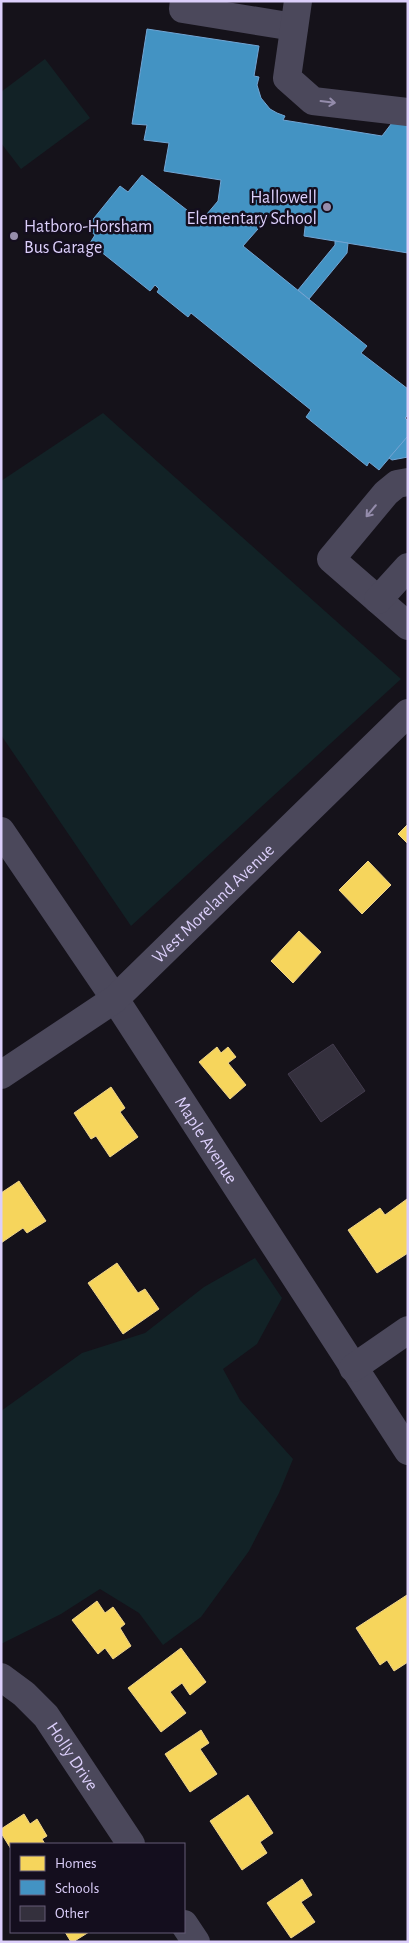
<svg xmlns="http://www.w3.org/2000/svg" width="409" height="1943" viewBox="0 0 409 1943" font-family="'Alegreya Sans',sans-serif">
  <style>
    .green { fill: #122226 }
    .homes { fill: #f6d55c; stroke: #eed38c }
    .schools { fill: #4393c3; stroke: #71a5d4 }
    .building { fill: #34303d; stroke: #433c4e }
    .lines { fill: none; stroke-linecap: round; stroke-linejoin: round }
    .minor { stroke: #4b485b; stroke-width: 28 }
    .oneway { stroke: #948cab }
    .poi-dot { fill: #968dac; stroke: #140e1e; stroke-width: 2 }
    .labels { text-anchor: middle; stroke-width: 5; stroke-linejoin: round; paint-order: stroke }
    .poi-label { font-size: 18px; fill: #dccffb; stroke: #140e1e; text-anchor: end }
    .street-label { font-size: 18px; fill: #dccffb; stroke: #140e1e }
  </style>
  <rect width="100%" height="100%" fill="#15121a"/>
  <g class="green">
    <path d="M45,59l45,59 -69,51 -20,-26v-51z"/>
    <path d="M103,413l298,266 -270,247 -130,-191v-254z"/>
    <path d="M255,1258l27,40 -25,46 -34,25 17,31 53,59 -14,34 -30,58 -48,66 -38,28 -24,-32 -39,-24 -39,25 -60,30v-233l81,-58 63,-20 59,-46z"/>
  </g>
  <g class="homes">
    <path d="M408,824v20l-10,-10z"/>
    <path d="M368,861l23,24 -29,29 -23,-24z"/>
    <path d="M299,931l22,21 -28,31 -22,-22z"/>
    <path d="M217,1047l4,6 7,-6 8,10 -8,6 18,22 -16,14 -31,-37z"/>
    <path d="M111,1087l14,21 -5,4 18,25 -28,20 -14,-21 -5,3 -17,-26z"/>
    <path d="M19,1181l27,40 -19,12 -4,-5 -22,15v-50z"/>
    <path d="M407,1199l1,54 -31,20 -29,-43 32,-22 5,7z"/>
    <path d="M117,1263l21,30 7,-4 14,20 -36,25 -35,-51z"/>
    <path d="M407,1595l1,67 -14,9 -7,-11 -7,5 -24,-37z"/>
    <path d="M97,1601l8,12 8,-6 12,17 -5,4 11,18 -18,13 -8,-11 -7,6 -26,-34z"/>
    <path d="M181,1648l25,34 -16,13 -8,-12 -12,9 16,21 -25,19 -33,-44z"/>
    <path d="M201,1730l8,13 -9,6 17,25 -27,18 -25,-38z"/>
    <path d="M248,1795l25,38 -13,9 7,11 -25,17 -32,-49z"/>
    <path d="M24,1814l6,10 7,-5 10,17 -5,3 3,5h-34v5l-10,-16v-4z"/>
    <path d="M302,1879l10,16 -11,7 14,20 -24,16 -24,-35z"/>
    <path d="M65,1932h24l-16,10h-2z"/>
  </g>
  <g class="schools">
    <path d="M147,29l112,17 -5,30 5,1 -2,8 4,13 9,11 7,4 8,3 -2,4 99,16 16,-21 10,8v130l-104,-17 2,-17 -34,-6 -29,33 124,100 -6,7 47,36v26l-3,3 3,3v15l-29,34 -10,-8 -2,4 -61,-49 5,-7 -120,-97 -3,4 -31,-25 2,-3 -4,-4 -5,6 -60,-48 5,-8 -9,-7 34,-42 8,6 14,-17 59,46 17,-20 3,-21 -57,-9 5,-28 -25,-3 3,-15 -15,-1z"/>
    <path d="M335,241l13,2 -1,10 -38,46 -11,-9 37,-45z"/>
    <path d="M408,436v21l-16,3 -3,-2z"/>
  </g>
  <path class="building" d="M333,1044l32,47 -44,31 -33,-48z"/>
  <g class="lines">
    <g class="minor">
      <path d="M184,1l-1,8 111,18"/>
      <path d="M298,1l-11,77 26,23 95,11"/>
      <path d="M408,482l-11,2 -11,9 -55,66 77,67"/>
      <path d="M378,600l30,-33"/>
      <path id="s1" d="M1,831l114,168 293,452"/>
      <path id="s2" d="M1,1075l114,-76 293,-286"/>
      <path d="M353,1368l55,-38"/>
      <path id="s3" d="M1,1677l23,17 22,22 85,128"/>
      <path d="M184,1924l12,18"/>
    </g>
  </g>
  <defs><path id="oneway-shaft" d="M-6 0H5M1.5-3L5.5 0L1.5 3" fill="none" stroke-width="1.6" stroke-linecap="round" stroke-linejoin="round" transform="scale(1.25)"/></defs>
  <g class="oneway">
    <use href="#oneway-shaft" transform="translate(328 102) rotate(7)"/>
    <use href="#oneway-shaft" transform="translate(371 511) rotate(130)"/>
  </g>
  <g class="poi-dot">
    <circle cx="327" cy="207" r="5"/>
    <circle cx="14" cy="236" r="5"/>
  </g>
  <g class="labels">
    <g class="poi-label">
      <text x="317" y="203">Hallowell<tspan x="317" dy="21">Elementary School</tspan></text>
      <text x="24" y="232" text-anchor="start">Hatboro-Horsham<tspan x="24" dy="21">Bus Garage</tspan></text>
    </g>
    <g class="street-label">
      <text dy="6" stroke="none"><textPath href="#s2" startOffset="274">West Moreland Avenue</textPath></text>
      <text dy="6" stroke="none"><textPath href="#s1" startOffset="371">Maple Avenue</textPath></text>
      <text dy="6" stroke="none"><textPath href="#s3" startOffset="108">Holly Drive</textPath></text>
    </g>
  </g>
  <rect width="409" height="1943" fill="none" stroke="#dccffb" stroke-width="5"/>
  <rect x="10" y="1843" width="175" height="90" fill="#140e1e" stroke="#645b76"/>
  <rect x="20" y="1856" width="25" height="15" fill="#f6d55c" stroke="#645b76"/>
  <text x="55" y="1868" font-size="15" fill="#dccffb">Homes</text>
  <rect x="20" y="1880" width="25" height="15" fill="#4393c3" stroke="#645b76"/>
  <text x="55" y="1893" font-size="15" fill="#dccffb">Schools</text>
  <rect x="20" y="1906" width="25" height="15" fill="#34303d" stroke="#645b76"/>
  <text x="55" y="1918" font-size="15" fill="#dccffb">Other</text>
</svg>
